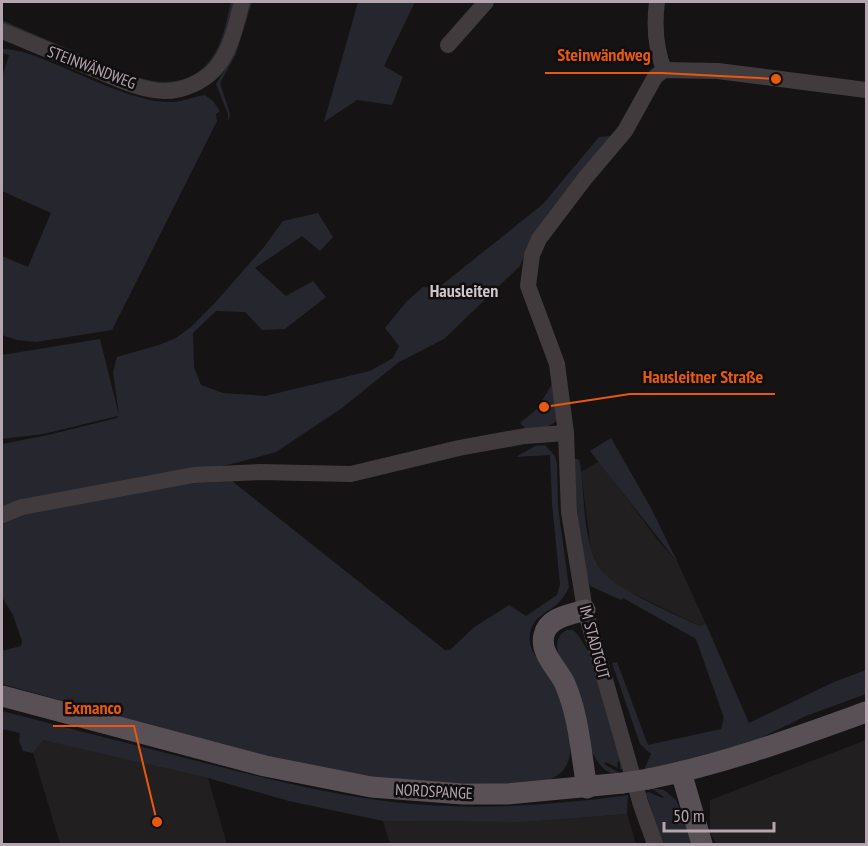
<svg xmlns="http://www.w3.org/2000/svg" width="868" height="846" viewBox="0 0 868 846" font-family="'PT Sans Narrow',sans-serif">
  <style>
    .built { fill: #221f20 }
    .green { fill: #26272e }
    .lines { fill: none; stroke-linecap: round; stroke-linejoin: round }
    .minor { stroke: #413b3e; stroke-width: 16 }
    .major { stroke: #595055; stroke-width: 21 }
    .major-bridge { stroke: #595055; stroke-width: 21 }
    .labels { text-anchor: middle; stroke-width: 5; stroke-linejoin: round; paint-order: stroke }
    .street-label { font-size: 16px; fill: #b5a5af; stroke: #100e0f }
    .neighbourhood-label { font-size: 18px; font-weight: bold; fill: #d1c6cc; stroke: #100e0f }
    .leader { fill: none; stroke: #e8590c; stroke-width: 2 }
    .callout-dot { fill: #e8590c; stroke: #100e0f; stroke-width: 2 }
    .callout-label { font-size: 18px; text-anchor: middle; font-weight: bold; fill: #e8590c; stroke: #100e0f; stroke-width: 5; stroke-linejoin: round; paint-order: stroke }
  </style>
  <rect width="100%" height="100%" fill="#151314"/>
  <g class="built">
    <path d="M599,461l58,78 21,24 28,61 -6,2 -74,-36 -21,-14 -6,-8 -8,-19 -10,-77z"/>
    <path d="M43,739l165,39 19,66h-167l-27,-91z"/>
    <path d="M866,740v104h-149l-7,-11v-33z"/>
    <path d="M627,814l9,30h-246l-7,-23 141,1z"/>
  </g>
  <g class="green">
    <path d="M231,2h4l-15,48 -13,18 -20,12 -20,4 -27,-4 -138,-56v-4c28,12 56,25 84,37 22,9 46,21 69,24 19,3 38,-2 51,-16 16,-16 20,-42 25,-63z"/>
    <path d="M249,2h3l-16,52 -16,29 10,31 -2,8v-8l-12,-30 11,-18z"/>
    <path d="M358,2h57l-31,64 19,11 -11,28 -35,-5 -33,22z"/>
    <path d="M2,49c17,0 33,7 48,13 32,13 89,42 123,40 11,-1 21,-5 32,-7l8,6 7,10 -4,3 1,7 -105,209 -76,12 -19,-2 -15,-5v-79l26,11 23,-54 -49,-22v-114l7,-22 -7,-2z"/>
    <path d="M610,136l-81,107 -9,23 -76,73 -45,23 -57,46 -66,44 -40,11 -234,46v-65l46,-9 69,-17 1,-2 -75,18 -41,5v-84l98,-16 19,76 -6,-43 4,-15 42,-12 17,-7 15,-11 23,-23 50,-57 19,-26 35,-8 15,24 -13,14 -18,-15 -47,32 31,28 27,-15 13,16 -41,32 -23,1 -17,-18 -29,-1 -23,22 1,34 7,18 22,8 42,3 105,-25 23,-13 6,-12 -14,-18 22,-27 16,-14 15,1 105,-84 56,-67z"/>
    <path d="M552,384l5,37 -10,6 -22,1 -5,-5 17,-14z"/>
    <path d="M611,438l40,70 27,55 -88,-112z"/>
    <path d="M545,445l10,11 2,8 1,43 11,80c-3,7 -7,13 -13,18 -12,10 -23,12 -26,29 -3,19 13,29 21,43 12,21 28,70 14,91 -15,21 -54,16 -77,16 -42,-1 -85,-2 -127,-8 -58,-8 -115,-25 -172,-40 -62,-17 -125,-35 -187,-52v-33l19,-5 1,-5 -9,-26 -11,-18v-75l32,-11 147,-27 51,-3 213,169h5l23,-22 36,-23 17,11 31,-21 3,-11 -8,-81 -2,-48 -34,2 19,-11z"/>
    <path d="M575,459h3l2,3c5,34 2,73 18,104 11,21 79,49 102,60l6,-2 43,99 85,-41 32,-12v24l-60,22 -52,25 -79,23 -31,6 7,-16 -11,-10 -28,-81 5,-1 31,83 73,-16 3,-11 -28,-79 -73,-41 -2,2 -31,-14 -10,-34 -6,-91z"/>
    <path d="M567,630h6l5,5 12,19 35,115h-5v-7h-3l1,6 -12,-6 -2,2 17,10c-6,0 -13,-1 -18,-6 -18,-16 -35,-89 -45,-115 -2,-10 -1,-18 9,-23z"/>
    <path d="M2,711c67,17 135,35 203,52 63,16 121,31 187,39 78,9 158,4 236,-7l-1,19 -103,8 -141,-1 -94,-20 -81,-23 -165,-38 -10,13 -10,-2 -4,-10 1,-8 -18,-4z"/>
    <path d="M651,788l13,2 12,10 18,44h-32l-16,-51 3,-1 13,6 2,-1z"/>
  </g>
  <g class="lines">
    <g class="minor">
      <path d="M657,2c-3,23 -2,45 7,68"/>
      <path d="M2,31c29,12 59,24 89,37 23,9 49,23 74,23 18,0 38,-9 50,-22 16,-18 21,-45 27,-67"/>
      <path d="M448,45l38,-43"/>
      <path d="M2,515l20,-8 172,-32 65,-3 92,2 108,-26 66,-12 41,-3"/>
      <path d="M655,844l-14,-39 -56,-195 -16,-98 -3,-79 -9,-69 -29,-78 4,-31 7,-16 47,-62 39,-46 30,-54 9,-7 54,1 148,19"/>
    </g>
    <g class="major">
      <path d="M585,610c-15,5 -37,7 -41,25 -5,18 15,35 21,49 14,32 16,70 22,104"/>
      <path d="M2,696l263,70 106,21 92,7h44l116,-11"/>
      <path d="M681,772l21,72"/>
      <path d="M648,779c76,-15 146,-41 218,-67"/>
    </g>
    <path class="major-bridge" d="M623,783l25,-4"/>
  </g>
  <g class="labels">
    <g class="street-label">
      <text transform="translate(92 67) rotate(21)" y="6">STEINWÄNDWEG</text>
      <text transform="translate(595 642) rotate(75)" y="6">IM STADTGUT</text>
      <text transform="translate(434 791) rotate(3)" y="6">NORDSPANGE</text>
    </g>
    <g class="neighbourhood-label">
      <text x="464" y="297">Hausleiten</text>
    </g>
  </g>
  <path class="leader" d="M776 79L662 73H545M544 407L630 394H775M157 822L134 726H53"/>
  <g class="callout-dot">
    <circle cx="776" cy="79" r="6"/>
    <circle cx="544" cy="407" r="6"/>
    <circle cx="157" cy="822" r="6"/>
  </g>
  <g class="callout-label">
    <text x="604" y="61">Steinwändweg</text>
    <text x="703" y="383">Hausleitner Straße</text>
    <text x="93" y="714">Exmanco</text>
  </g>
  <rect width="868" height="846" fill="none" stroke="#b5a5af" stroke-width="6"/>
  <path d="M664 822v9h110v-9" fill="none" stroke="#b5a5af" stroke-width="3"/>
  <text x="673" y="822" font-size="18" fill="#b5a5af" stroke="#100e0f" stroke-width="4.5" paint-order="stroke">50 m</text>
</svg>
